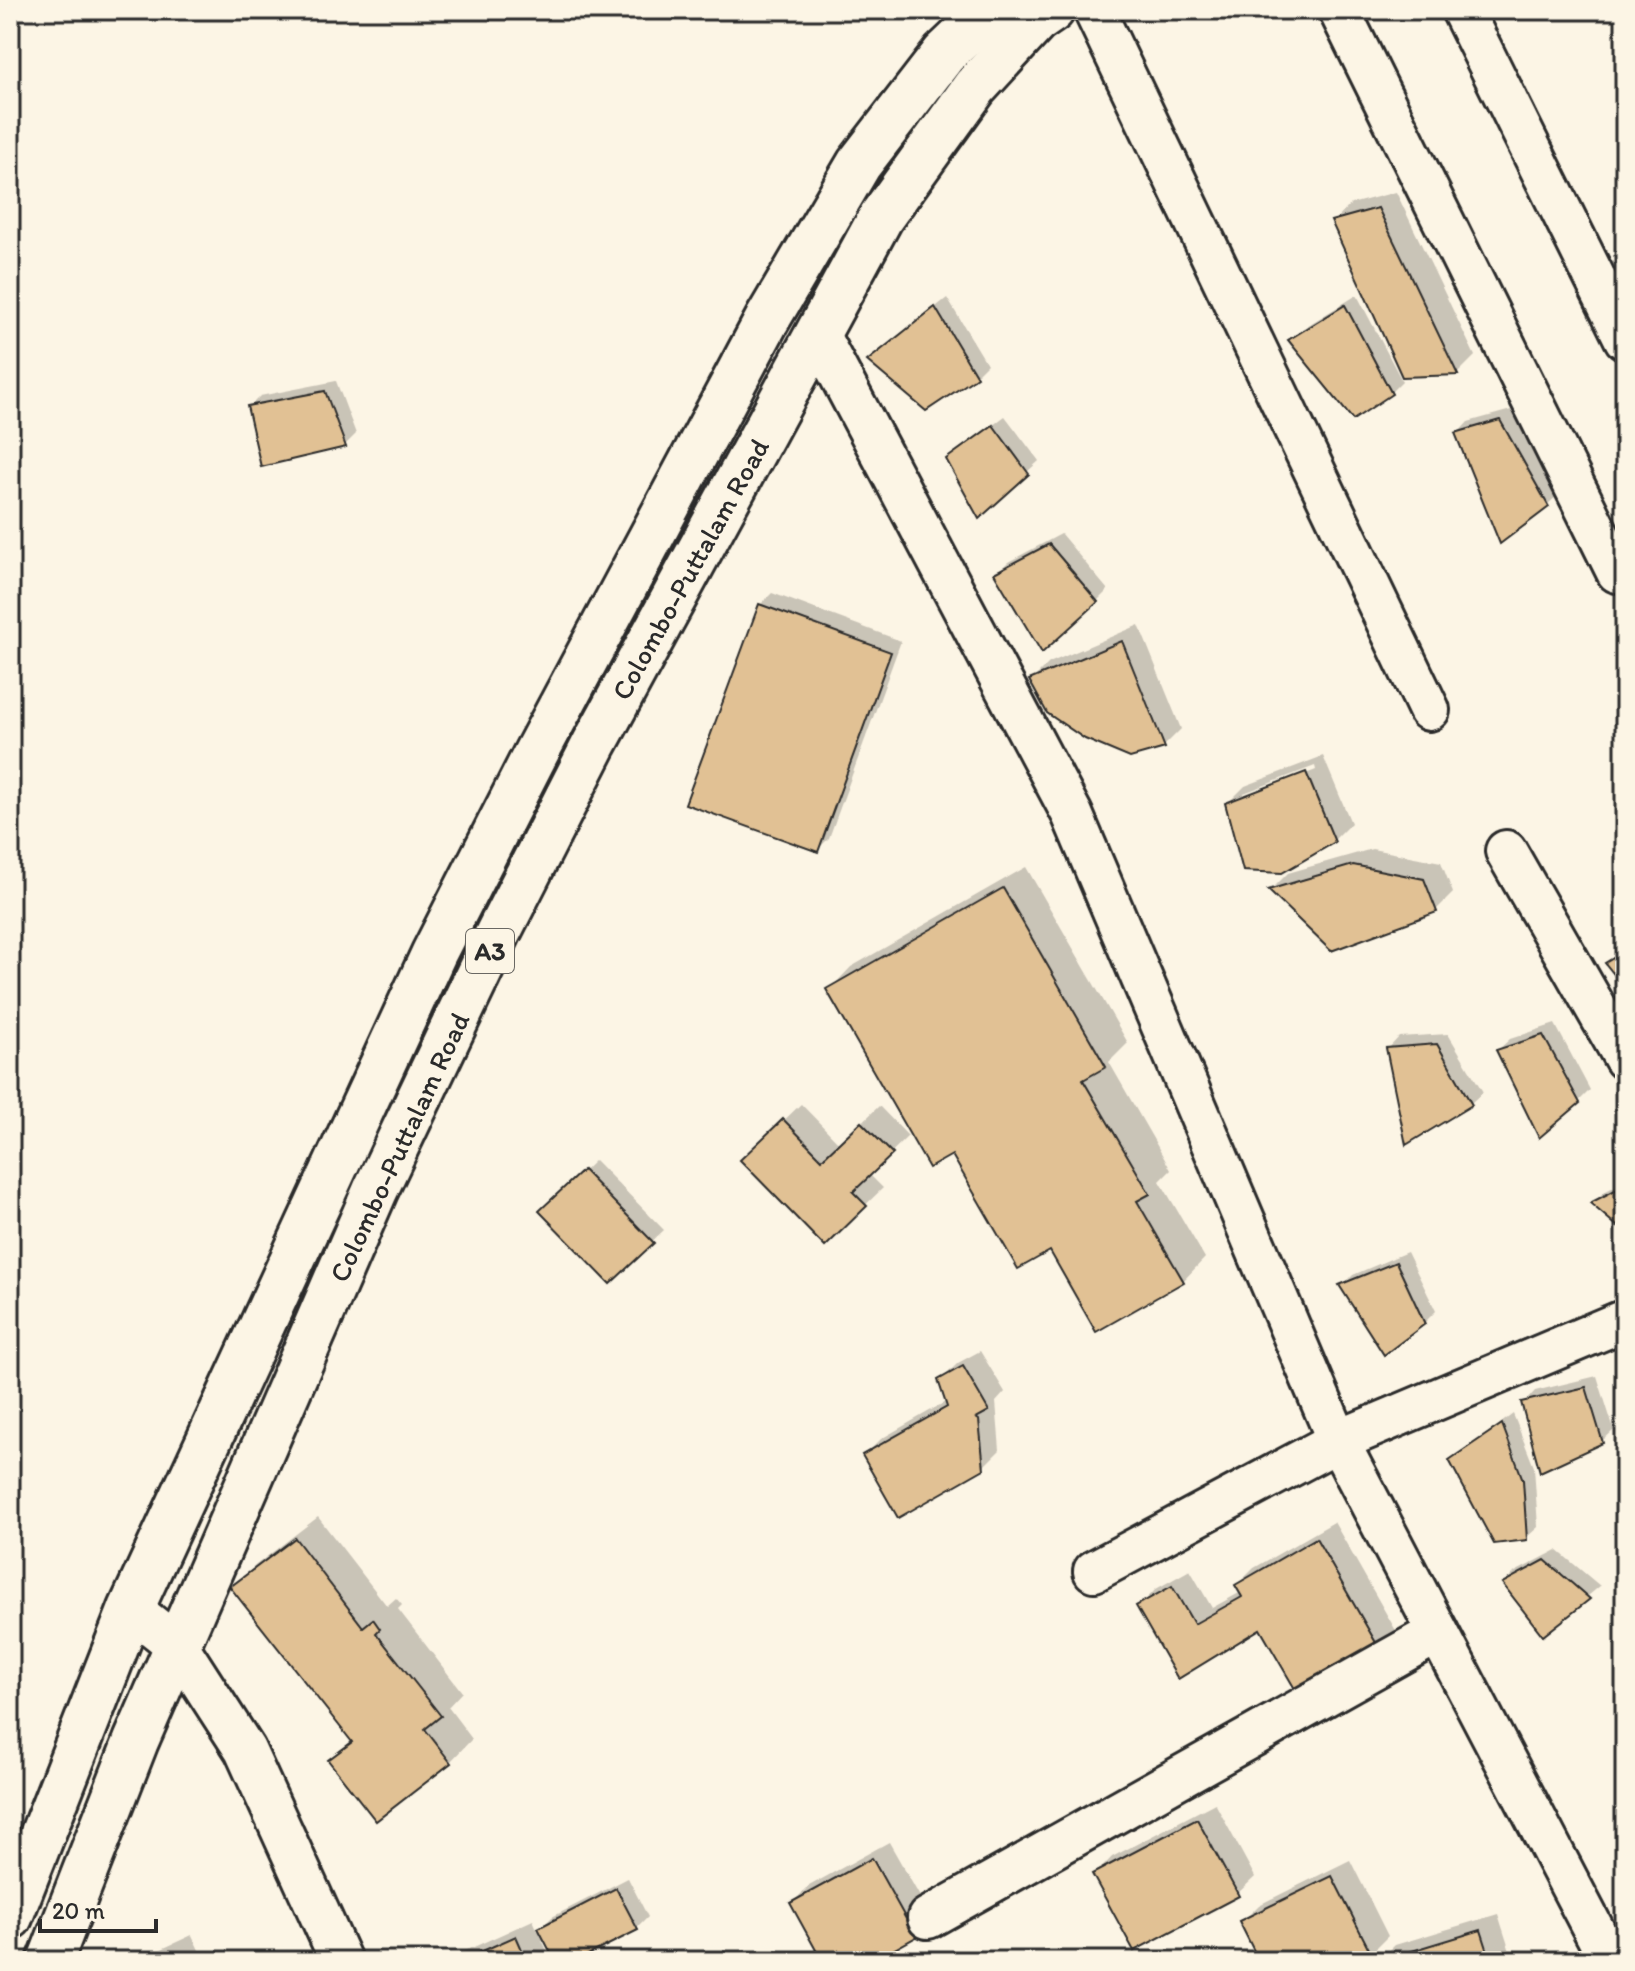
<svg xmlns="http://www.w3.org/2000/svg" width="1635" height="1971" viewBox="0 0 1635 1971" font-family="Itim,sans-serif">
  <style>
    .shadow { fill: #0003; fill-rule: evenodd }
    .building { fill: #e1c194; stroke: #2b2b2b; stroke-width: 2 }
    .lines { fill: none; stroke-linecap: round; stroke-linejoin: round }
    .minor-casing { stroke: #2b2b2b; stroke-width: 46 }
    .highway-casing { stroke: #2b2b2b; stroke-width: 50 }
    .minor { stroke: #fcf5e5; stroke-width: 40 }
    .highway { stroke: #fcf5e5; stroke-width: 44 }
    .labels { text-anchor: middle; stroke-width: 7; stroke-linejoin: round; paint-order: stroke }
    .shield { fill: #fcf5e5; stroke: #6a6863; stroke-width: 2 }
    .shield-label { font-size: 26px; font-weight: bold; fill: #2b2b2b }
    .street-label { font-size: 28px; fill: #2b2b2b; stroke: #fcf5e5 }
  </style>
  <rect width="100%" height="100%" fill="#fcf5e5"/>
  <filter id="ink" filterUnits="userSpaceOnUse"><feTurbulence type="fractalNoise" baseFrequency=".0125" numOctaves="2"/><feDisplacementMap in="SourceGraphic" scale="16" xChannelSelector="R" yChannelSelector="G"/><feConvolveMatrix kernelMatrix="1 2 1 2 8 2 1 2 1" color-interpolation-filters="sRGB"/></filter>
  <g filter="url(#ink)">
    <g class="shadow">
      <path d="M1396,192l79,164 -17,17 -55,2 -69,-153 17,-18z"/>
      <path d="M1357,295l45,86 -12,12 -99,-53 11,-11z"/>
      <path d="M947,298l40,66 -12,12 -94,-26z"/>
      <path d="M336,381l20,53 -11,11 -96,-38 11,-11z"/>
      <path d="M1511,410l48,84 -12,11 -90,-71 11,-12z"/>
      <path d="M1005,416l34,45 -60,55 -31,-57z"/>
      <path d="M1061,534l47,56 -11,11 -100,-28 11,-11z"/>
      <path d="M772,593l129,48 -72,197 -12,12 -57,-245z"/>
      <path d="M1139,625l42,104 -17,17 -132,-66 17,-17z"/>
      <path d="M1323,756l28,67 -17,17 -107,-36 18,-18zM1315,766l1,4 -72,28v-5z"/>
      <path d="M1372,849l69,13 12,31 -17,17 -165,-20 17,-17z"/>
      <path d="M1026,867l102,176 -19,19 62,108 -11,11 45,77 -22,23 -132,-33 -98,-96 -124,-162 22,-23z"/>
      <path d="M1555,1024l35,66 -11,11 -81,-51 12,-11z"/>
      <path d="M1448,1034l35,58 -12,11 -64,39 -19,-93 11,-12z"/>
      <path d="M801,1104l39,40 39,-38 29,30 -39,38 14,14 -58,56 -82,-84z"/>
      <path d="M595,1160l69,70 -54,51 -68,-70z"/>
      <path d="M1625,1181v50l-32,-28 11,-11z"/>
      <path d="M1407,1252l29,59 -12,12 -82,-37 11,-11z"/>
      <path d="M980,1351l25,41 -9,10 4,48 -18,18 -118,-12 17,-17 66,-38 -7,-20 18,-18z"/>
      <path d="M1597,1376l17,54 -12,11 -78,-38 11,-12z"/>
      <path d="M1513,1414l21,53 4,60 -12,11 -75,-77z"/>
      <path d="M318,1517l69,89 9,-8 6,7 -4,4 64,83 -14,15 24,32 -22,23 -119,-2 22,-21 -120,-152 23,-22z"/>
      <path d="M1334,1522l65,114 -17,17 -121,-27 -83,50 -39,-69 17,-18 34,-19 22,38 29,-16 -4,-7 17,-17z"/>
      <path d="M1557,1550l43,36 -57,47 -39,-50 11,-11z"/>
      <path d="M1215,1803l40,74 -18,17 -142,-19 17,-18z"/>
      <path d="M889,1842l43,76 -17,18 -46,25h-44l-33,-58 17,-17z"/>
      <path d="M1350,1860l38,76 -17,17 -15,8h-95l-19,-39 17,-17z"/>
      <path d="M628,1878l20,39 -11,11 -65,33h-15l-11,-22 -4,1 10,21h-109l90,-41 5,11 14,-14z"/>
      <path d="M1498,1914l15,47h-134l16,-16z"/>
      <path d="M192,1935l12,26h-68z"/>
    </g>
    <g class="building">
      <path d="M1378,208l80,167 -56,2 -71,-156z"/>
      <path d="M1345,305l47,89 -39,26 -65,-80z"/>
      <path d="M935,307l42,70 -51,34 -59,-50z"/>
      <path d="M325,391l21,56 -85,20 -14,-61z"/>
      <path d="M1500,420l49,87 -49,37 -45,-111z"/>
      <path d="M993,425l36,49 -50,45 -33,-60z"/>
      <path d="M1049,544l49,58 -56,51 -48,-80z"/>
      <path d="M759,604l132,48 -73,200 -133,-48z"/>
      <path d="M1122,641l43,107 -35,10 -45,-19 -38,-26 -18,-33z"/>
      <path d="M1306,772l29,70 -53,31 -39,-2 -18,-68z"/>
      <path d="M1353,865l71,14 13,33 -106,39 -63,-61z"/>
      <path d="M1003,888l103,179 -23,13 67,114 -13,7 47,81 -88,50 -46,-81 -32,18 -66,-114 -23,13 -103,-179z"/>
      <path d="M1625,951v37l-20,-25z"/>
      <path d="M1543,1035l37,68 -41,35 -43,-88z"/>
      <path d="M1437,1044l35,61 -66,40 -20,-97z"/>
      <path d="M783,1119l39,40 39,-37 32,32 -40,38 14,14 -42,41 -85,-87z"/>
      <path d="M583,1170l71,73 -44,41 -71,-73z"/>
      <path d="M1625,1185v48l-35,-30z"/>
      <path d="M1396,1262l29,62 -41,31 -45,-70z"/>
      <path d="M963,1366l26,45 -13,7 3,2 5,49 -86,49 -36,-63 85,-48 -9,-27z"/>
      <path d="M1586,1387l17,56 -63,29 -19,-70z"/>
      <path d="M1502,1424l21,56 4,60 -33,4 -45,-84z"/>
      <path d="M295,1538l68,89 10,-8 7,10 -4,4 65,83 -16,13 26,34 -75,58 -48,-61 24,-18 -122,-155z"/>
      <path d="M1316,1538l67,117 -81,46 -42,-72 -82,50 -42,-73 36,-20 22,38 48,-27 -7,-12z"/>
      <path d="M1545,1560l45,39 -47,37 -41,-53z"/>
      <path d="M1197,1819l42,77 -105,55 -42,-77z"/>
      <path d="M872,1858l44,79 -43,24h-51l-32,-58z"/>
      <path d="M1332,1876l40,79 -12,6h-101l-20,-40z"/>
      <path d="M616,1888l22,42 -62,31h-21l-17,-33z"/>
      <path d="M1481,1930l10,31h-112z"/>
      <path d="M516,1936l11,25h-67z"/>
    </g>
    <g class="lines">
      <defs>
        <g id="minor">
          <path d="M1094,10l335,700"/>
          <path d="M1339,10l278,562"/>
          <path d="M1462,10l163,329"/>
          <path d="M818,334l254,480 266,627 272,520"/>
          <path d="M1506,851l119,208"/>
          <path d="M1094,1571l244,-130 287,-121"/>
          <path d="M131,1609l47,37 67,104 96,211"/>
          <path d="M928,1918l509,-285"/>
        </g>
        <g id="highway">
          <path d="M10,1917l121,-308 303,-656 103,-202 230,-431 92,-156 85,-110 46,-44"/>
          <path d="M50,1961l86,-220 239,-550 123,-258 97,-190 286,-526 94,-130 61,-66 16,-11"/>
        </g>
      </defs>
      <use href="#minor" class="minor-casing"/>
      <use href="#highway" class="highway-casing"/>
      <use href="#minor" class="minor"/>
      <use href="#highway" class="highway"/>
    </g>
  </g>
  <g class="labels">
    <rect class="shield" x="466" y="929" width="48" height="44" rx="6"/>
    <g class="shield-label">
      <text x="490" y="960">A3</text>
    </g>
    <g class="street-label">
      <text transform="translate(690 569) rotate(-61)" y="10">Colombo-Puttalam Road</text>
      <text transform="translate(399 1147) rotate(-65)" y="10">Colombo-Puttalam Road</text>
    </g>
  </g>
  <rect width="1635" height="1971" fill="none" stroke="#fcf5e5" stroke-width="40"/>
  <rect x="20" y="20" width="1595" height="1931" fill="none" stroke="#2b2b2b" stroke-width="3" filter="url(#ink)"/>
  <path d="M40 1919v12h116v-12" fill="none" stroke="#2b2b2b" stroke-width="4"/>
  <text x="52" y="1919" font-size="24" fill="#2b2b2b" stroke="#fcf5e5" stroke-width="6" paint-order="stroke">20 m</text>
</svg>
